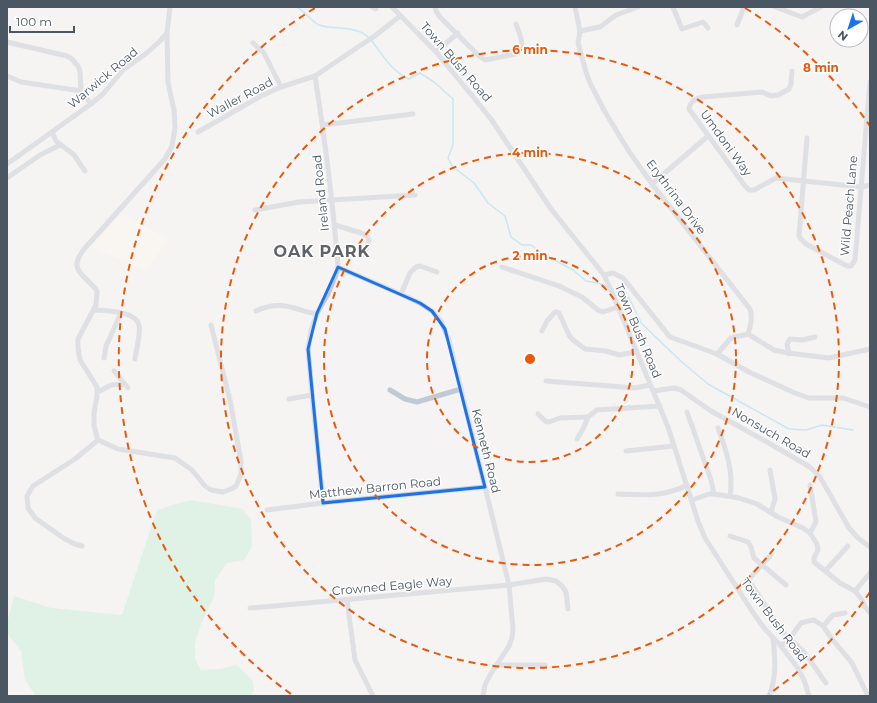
<svg xmlns="http://www.w3.org/2000/svg" width="877" height="703" viewBox="0 0 877 703" font-family="Montserrat,sans-serif">
  <style>
    .commercial { fill: #fdf9ef }
    .green { fill: #c3f1d5 }
    .lines { fill: none; stroke-linecap: round; stroke-linejoin: round }
    .stream { stroke: #90daee; stroke-width: 1.5 }
    .minor { stroke: #c1cad2; stroke-width: 5 }
    .marked { fill: none; stroke: #1a73e8; stroke-width: 3; stroke-linejoin: round }
    .ring { fill: none; stroke: #e8590c; stroke-width: 2; stroke-dasharray: 7 5 }
    .labels { text-anchor: middle; stroke-width: 3; stroke-linejoin: round; paint-order: stroke }
    .street-label { font-size: 12px; fill: #4a5661; stroke: #fff }
    .district-label { font-size: 16px; font-weight: bold; letter-spacing: 1px; fill: #5f6368; stroke: #fff }
    .centre { fill: #e8590c; stroke: #fff; stroke-width: 2 }
    .ring-label { font-size: 12px; text-anchor: middle; font-weight: bold; fill: #e8590c; stroke: #fff; stroke-width: 3; stroke-linejoin: round; paint-order: stroke }
  </style>
  <rect width="100%" height="100%" fill="#f5f3f3"/>
  <path class="commercial" d="M122,213l46,26 -21,32 -56,-24z"/>
  <path class="green" d="M190,500l53,9 8,11 1,26 -8,14 -17,3 -12,17 -1,17 -13,27 -6,20v15l6,11 19,-1 17,-4 16,16 1,9 -4,6h-214l-11,-16 -4,-29 -14,-18v-10l7,-27 37,12 71,7 35,-105z"/>
  <g class="lines">
    <g class="stream">
      <path d="M277,7h5"/>
      <path d="M297,7c7,4 15,15 22,18 13,5 39,0 50,13"/>
      <path d="M372,41c10,13 21,32 37,38l11,-6 14,9 19,17v46l-5,13 4,8 22,17 14,20 17,13 6,21 11,8h9l12,9 30,16 13,11 12,2 10,4"/>
      <path d="M613,289l16,9 13,26 41,39 25,21 81,45 17,1 16,-5 31,5"/>
    </g>
    <g class="minor">
      <path d="M372,7l4,2"/>
      <path d="M392,7l44,45 38,46 17,21 60,90 53,66 10,22 54,130 30,94 7,17 47,73 12,17 17,18 16,21 7,13 5,16"/>
      <path d="M435,7l1,4 4,6 39,39 6,4 31,-6c11,-7 3,-21 0,-30"/>
      <path d="M575,7l5,24 -2,12 8,29 4,11 15,29 23,38 24,34 98,125c3,8 1,16 -2,25l-17,4 -14,16"/>
      <path d="M673,7l9,22 21,-7 5,6"/>
      <path d="M775,7l27,10 19,-10"/>
      <path d="M737,25l7,-18"/>
      <path d="M580,31l20,-4 16,-12 22,-8"/>
      <path d="M7,42l60,14 5,3 6,7 2,5 1,20 10,13"/>
      <path d="M253,43l11,10 17,34"/>
      <path d="M436,52l22,-19"/>
      <path d="M792,71l-1,13 -2,5 -11,6 -7,1 -9,-4 -59,5c-7,1 -13,5 -14,12l56,77 4,4h5l22,-12 85,9 9,-2"/>
      <path d="M7,76l14,6 60,9"/>
      <path d="M323,125l90,-11"/>
      <path d="M52,132l4,9 18,14 11,16"/>
      <path d="M198,132l63,-36 20,-9 34,-11"/>
      <path d="M807,138l-8,98 2,3 5,5 41,22h4l4,-6 15,-178"/>
      <path d="M7,164l84,-60 12,-10 20,-24 25,-18 13,-12 6,-7"/>
      <path d="M7,178l33,-23 20,-10"/>
      <path d="M652,184l56,-48"/>
      <path d="M255,210l44,-8 116,-7"/>
      <path d="M335,225l26,8 6,3 2,4 -5,15"/>
      <path d="M338,267l63,27 19,9 12,8 9,10 8,19 60,245 4,44 -1,9 -3,8 -19,29 -5,10 -2,11"/>
      <path d="M502,267l57,19 23,11 16,13 5,2 15,-5"/>
      <path d="M604,275l9,-2 10,5 47,59 47,17 32,18 46,21 14,5h34l27,9"/>
      <path d="M401,294l9,-21 6,-6 4,-1 17,6"/>
      <path d="M95,310c11,1 41,1 44,15 2,9 -3,25 -4,34"/>
      <path d="M256,311c15,-7 26,-7 42,-2 6,2 12,5 19,4"/>
      <path d="M542,331l5,-10 8,-9h2l2,1 10,22 3,4 13,10 21,2 13,4 17,-3"/>
      <path d="M748,334l26,16 14,3 41,5 41,-9"/>
      <path d="M789,354l-2,-10 3,-5 12,1 13,-3"/>
      <path d="M104,358l2,-12 15,-33"/>
      <path d="M114,371l14,17"/>
      <path d="M546,381l89,7 15,-3"/>
      <path d="M390,390l15,9 12,3 44,-13"/>
      <path d="M653,391l21,-3 7,2 30,21 56,31 43,25 10,10 29,51 9,10 12,9"/>
      <path d="M98,392l13,-7 12,-1"/>
      <path d="M289,399l23,-4"/>
      <path d="M687,412l24,68 3,14"/>
      <path d="M538,414l7,7 4,1 11,-4 28,-1"/>
      <path d="M718,428c8,22 16,44 12,68"/>
      <path d="M577,439l7,-12 4,-10 9,-7 63,-4"/>
      <path d="M98,440l-4,-14v-13l3,-17v-9l-17,-27 -2,-12v-9l18,-34 1,-14c-12,-17 -31,-20 -12,-43l80,-89 7,-13 3,-18 -1,-18 -6,-27 -1,-50 3,-26"/>
      <path d="M626,451l48,-5"/>
      <path d="M770,470l5,29 -4,13"/>
      <path d="M618,494c24,1 47,3 69,-9"/>
      <path d="M692,500l17,-6h5l25,4 18,6 21,13 25,11 7,5 7,11 1,6 -4,8v4l26,21 15,8 7,9 3,7 5,6"/>
      <path d="M323,503l-11,-108 -4,-46 3,-19 6,-17 11,-19 9,-22 1,-5c-5,-64 -13,-127 -23,-191l61,-41 24,-19"/>
      <path d="M267,510l56,-7 162,-16"/>
      <path d="M810,533l6,-11 -6,-37"/>
      <path d="M730,536l18,6 3,5 3,11 32,27"/>
      <path d="M82,546l-7,-2 -10,-5 -30,-21 -7,-10 -1,-12 6,-10 42,-27 23,-19 20,9 57,9 17,12 13,16 6,4 12,2 8,-3 5,-3 5,-12v-13l-11,-61 -19,-75"/>
      <path d="M770,556c-2,2 -20,21 -20,23 -1,1 0,2 0,3l32,49 22,21 22,31"/>
      <path d="M825,571l23,-25"/>
      <path d="M855,591l15,-18"/>
      <path d="M347,600l8,60 18,36"/>
      <path d="M250,608l259,-23 37,-6 10,2 6,5 4,6 2,17"/>
      <path d="M823,626l10,-11 12,-2"/>
      <path d="M781,646l12,-12 8,-11 7,-2 6,-1 9,6 9,13 20,24 16,33"/>
      <path d="M497,665h48"/>
      <path d="M769,696c8,-18 6,-39 4,-58"/>
    </g>
  </g>
  <path d="M0 0H877V703H0ZM338,267l82,36 12,8 13,18 40,158 -162,16 -15,-154 9,-36z" fill="#f5f3f3" fill-opacity=".55" fill-rule="evenodd"/>
  <path class="marked" d="M338,267l82,36 12,8 13,18 40,158 -162,16 -15,-154 9,-36z"/>
  <g class="ring">
    <circle cx="530" cy="359" r="103"/>
    <circle cx="530" cy="359" r="206"/>
    <circle cx="530" cy="359" r="309"/>
    <path d="M870 592A412 412 0 0 1 769 694M291 694A412 412 0 0 1 315 8M745 8A412 412 0 0 1 870 126"/>
  </g>
  <g class="labels">
    <g class="street-label">
      <text transform="translate(456 62) rotate(49)" y="4">Town Bush Road</text>
      <text transform="translate(103 78) rotate(-40)" y="4">Warwick Road</text>
      <text transform="translate(240 98) rotate(-28)" y="4">Waller Road</text>
      <text transform="translate(726 143) rotate(54)" y="4">Umdoni Way</text>
      <text transform="translate(321 193) rotate(-96)" y="4">Ireland Road</text>
      <text transform="translate(676 197) rotate(53)" y="4">Erythrina Drive</text>
      <text transform="translate(849 206) rotate(-85)" y="4">Wild Peach Lane</text>
      <text transform="translate(638 331) rotate(67)" y="4">Town Bush Road</text>
      <text transform="translate(771 433) rotate(30)" y="4">Nonsuch Road</text>
      <text transform="translate(486 451) rotate(76)" y="4">Kenneth Road</text>
      <text transform="translate(375 488) rotate(-6)" y="4">Matthew Barron Road</text>
      <text transform="translate(392 586) rotate(-5)" y="4">Crowned Eagle Way</text>
      <text transform="translate(774 620) rotate(53)" y="4">Town Bush Road</text>
    </g>
    <g class="district-label">
      <text x="322" y="257">OAK PARK</text>
    </g>
  </g>
  <circle cx="530" cy="359" r="6" class="centre"/>
  <g class="ring-label">
    <text x="530" y="54">6 min</text>
    <text x="821" y="72">8 min</text>
    <text x="530" y="157">4 min</text>
    <text x="530" y="260">2 min</text>
  </g>
  <rect width="877" height="703" fill="none" stroke="#4a5661" stroke-width="16"/>
  <g transform="translate(849 28) rotate(219)"><circle r="19" fill="#ffffff" stroke="#b7bbc0"/>
  <path d="M0-3L7 15L0 10L-7 15Z" fill="#1a73e8"/>
  <text y="-6" font-size="11" font-weight="bold" text-anchor="middle" fill="#4a5661">N</text>
  </g>
  <path d="M10 26v6h64v-6" fill="none" stroke="#4a5661" stroke-width="2"/>
  <text x="16" y="26" font-size="12" fill="#4a5661" stroke="#ffffff" stroke-width="3" paint-order="stroke">100 m</text>
</svg>
